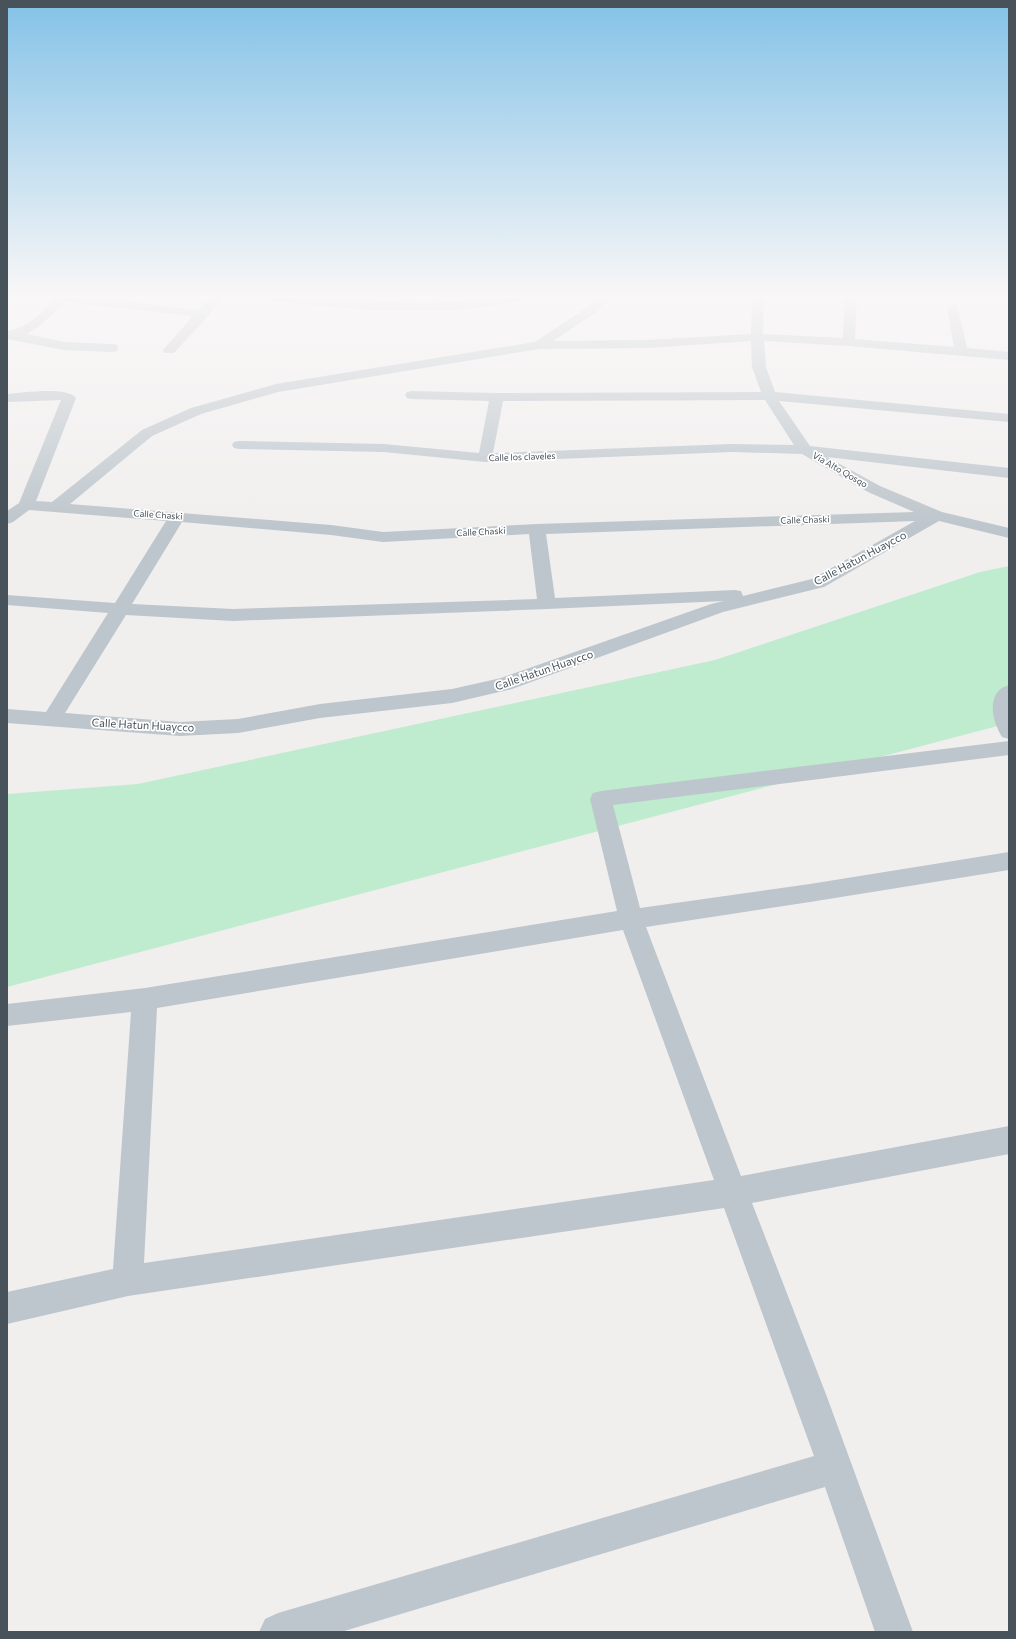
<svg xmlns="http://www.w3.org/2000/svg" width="1016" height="1639" viewBox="0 0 1016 1639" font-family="Commissioner,sans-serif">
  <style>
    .green { fill: #bfeccf }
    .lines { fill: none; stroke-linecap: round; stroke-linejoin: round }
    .minor { fill: #bdc6cc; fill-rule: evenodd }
    .labels { text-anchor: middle; stroke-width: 3.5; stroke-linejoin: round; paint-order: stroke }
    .far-street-label { font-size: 9px; fill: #47525a; stroke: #fff }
    .street-label { font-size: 11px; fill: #47525a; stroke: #fff }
  </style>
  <rect width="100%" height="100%" fill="#f1eeee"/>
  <path class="green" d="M1009,566v157l-1002,264v-193l131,-10 577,-124 265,-88z"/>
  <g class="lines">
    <g class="minor">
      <path d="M55,298h41l103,12 10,-12h13l-15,19 -33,36h-10l-1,-3 30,-34 -128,-14 -23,22 -15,10 37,8 48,2 5,1 1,3 -1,3 -5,1 -48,-2 -57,-11v-8c21,-3 34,-18 48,-33z"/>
      <path d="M271,298c61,0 122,7 184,4 21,0 42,-4 64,-4l-2,3 -23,5 -39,4h-84l-94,-8z"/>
      <path d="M597,298h13l-13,14 -44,29 95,-1 103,-6 1,-36h12l-1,36 80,4 2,-40h12l-2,41 99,8 -7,-39 2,-3h8l10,43 42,4v8l-160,-14 -85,-5 2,26 9,25 234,22v8l-230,-21 31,45 199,22v10l-182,-21 53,29 62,26 67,16v10l-70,-17 -115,66 -101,25 -211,77 -60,14 -132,15 -82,15 -58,3 -173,-13v-14l39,3 62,-99 -101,-8v-10l108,8 51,-82 -137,-11 -16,12 -6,2v-13l12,-8 42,-103 -54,2v-8c14,-1 60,-8 69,4l-40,103 16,1 90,-72 49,-22 85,-24 259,-42 54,-36zM751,341l1,26 9,25 -265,1 -84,-2 -5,1 -2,3 2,3 5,1 77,2 -10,52 -95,-9 -145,-3 -5,1 -2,3 2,3 5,1 145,3 101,10 247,-10 70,2 66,38 46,20 -377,12 -154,8 -52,-7 -261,-21 82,-68 49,-22 77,-22 261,-43 109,-1zM765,400l29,45 -62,-1 -239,9 10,-52zM915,521l-103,58 -69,17 -2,-5 -6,-1 -180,8 -9,-64zM182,522l149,13 52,7 146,-8 8,65 -304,10 -101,-5zM724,601l-13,3 -210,74 -49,11 -132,15 -82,15 -58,3 -115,-9 61,-98 107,6 314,-12z"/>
      <path d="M1009,685v54l-7,-2c-10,-16 -17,-45 7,-52z"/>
      <path d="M1009,741v14l-396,50 27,103 170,-24 199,-32v18l-199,32 -164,25 95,249 268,-50v28l-257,49 75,194 86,235h-38l-50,-145 -484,145h-82l6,-13 13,-6 536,-157 -90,-248 -596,88 -121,28v-32l106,-23 18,-257 -124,14v-22l138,-16 472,-77 -27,-112 3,-6 8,-2zM623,930l91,250 -570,83 13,-255z"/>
    </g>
  </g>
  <linearGradient id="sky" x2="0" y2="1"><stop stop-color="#84c2e7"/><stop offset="0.56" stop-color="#f9f7f7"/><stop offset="1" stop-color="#f9f7f7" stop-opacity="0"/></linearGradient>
  <rect width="1016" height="528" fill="url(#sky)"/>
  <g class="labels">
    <g class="far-street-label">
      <text transform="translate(522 457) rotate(-2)" y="3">Calle los claveles</text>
      <text transform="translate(840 470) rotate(30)" y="3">Via Alto Qosqo</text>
      <text transform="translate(158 515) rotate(4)" y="3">Calle Chaski</text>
      <text transform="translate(805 520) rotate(-2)" y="3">Calle Chaski</text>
      <text transform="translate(481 532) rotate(-3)" y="3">Calle Chaski</text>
    </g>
    <g class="street-label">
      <text transform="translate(860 558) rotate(-28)" y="4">Calle Hatun Huaycco</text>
      <text transform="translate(544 670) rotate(-19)" y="4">Calle Hatun Huaycco</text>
      <text transform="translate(143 725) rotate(3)" y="4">Calle Hatun Huaycco</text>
    </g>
  </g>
  <rect width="1016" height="1639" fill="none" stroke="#47525a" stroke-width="16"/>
</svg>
